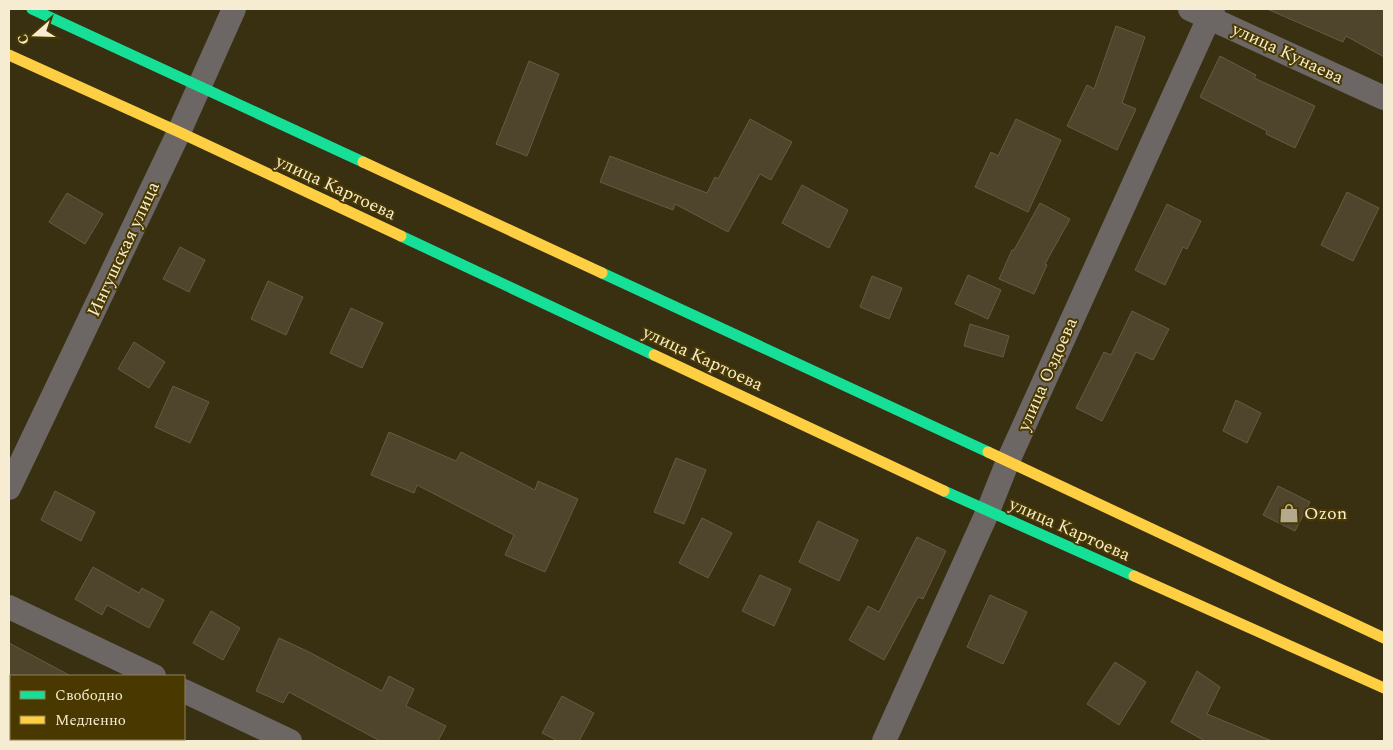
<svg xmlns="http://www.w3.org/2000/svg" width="1393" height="750" viewBox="0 0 1393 750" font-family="Spectral,serif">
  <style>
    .building { fill: #4f442c; stroke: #665b45 }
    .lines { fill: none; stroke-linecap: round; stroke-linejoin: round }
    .street { stroke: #6c6665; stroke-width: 24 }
    .fast { stroke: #16e098; stroke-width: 11 }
    .slow { stroke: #ffcf43; stroke-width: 11 }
    .labels { text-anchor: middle; stroke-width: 4; stroke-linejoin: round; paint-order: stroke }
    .street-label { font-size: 18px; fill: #f5ecd2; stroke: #493900 }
    .poi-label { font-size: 18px; fill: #f5ecd2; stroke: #493900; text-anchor: start }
  </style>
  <rect width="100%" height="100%" fill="#383011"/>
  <g class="building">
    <path d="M1267,9h117v48l-38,-21 -3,6z"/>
    <path d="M1116,26l29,11 -23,66 14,6 -19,41 -50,-24 20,-41 7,4z"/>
    <path d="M1220,56l36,19 -2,3 61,28 -20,42 -29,-14 1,-3 -67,-34z"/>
    <path d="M529,61l30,13 -32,82 -31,-12z"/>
    <path d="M750,119l42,23 -21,38 -11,-6 -32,58 -53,-28 -2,6 -73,-28 10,-26 97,37 8,-16 3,2z"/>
    <path d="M1016,119l45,21 -33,72 -53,-25 16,-35 7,4z"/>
    <path d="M802,185l46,25 -19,38 -47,-25z"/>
    <path d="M1347,192l32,16 -26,53 -32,-16z"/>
    <path d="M67,193l36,21 -18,30 -36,-22z"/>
    <path d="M1040,203l30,16 -25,45 2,1 -13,29 -35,-15 13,-29h2z"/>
    <path d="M1167,204l34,17 -14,28 -4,-2 -18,38 -30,-15z"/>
    <path d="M180,247l25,13 -16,32 -26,-13z"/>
    <path d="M968,275l33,15 -13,29 -33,-15z"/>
    <path d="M872,276l30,12 -13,31 -29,-12z"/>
    <path d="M268,281l35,16 -17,38 -35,-16z"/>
    <path d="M351,308l32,15 -21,45 -32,-15z"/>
    <path d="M1132,311l37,18 -16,31 -17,-8 -34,69 -26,-13 28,-56 7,3z"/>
    <path d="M970,324l39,12 -6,21 -39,-11z"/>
    <path d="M134,342l31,20 -16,26 -31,-19z"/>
    <path d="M173,386l36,16 -19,41 -35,-16z"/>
    <path d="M1236,400l25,13 -14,30 -24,-12z"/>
    <path d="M389,432l67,29 5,-9 74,38 3,-9 40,18 -33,73 -40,-17 9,-20 -97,-50 -3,8 -43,-18z"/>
    <path d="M676,458l30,12 -22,54 -30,-12z"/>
    <path d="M1278,486l32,16 -15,29 -32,-16z"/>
    <path d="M55,491l40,21 -14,29 -40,-21z"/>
    <path d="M702,518l30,15 -24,45 -29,-15z"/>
    <path d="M818,521l40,19 -19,41 -40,-19z"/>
    <path d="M917,537l29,14 -23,48 -5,-2 -34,63 -35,-20 19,-34 11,6z"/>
    <path d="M93,567l46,26 3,-5 22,12 -15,28 -42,-23 -5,10 -27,-16z"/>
    <path d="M760,575l31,14 -17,37 -32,-15z"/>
    <path d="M990,595l37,17 -24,52 -36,-17z"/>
    <path d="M211,611l29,17 -17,32 -30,-17z"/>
    <path d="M279,638l30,14 73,39 7,-15 25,13 -8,17 40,20 -8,15h-58l-91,-49 -6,11 -27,-12z"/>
    <path d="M9,643l62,33h-62z"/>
    <path d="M1115,662l31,20 -27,43 -32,-21z"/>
    <path d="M1197,671l23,16 -13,27 65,27h-67l-34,-19z"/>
    <path d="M562,696l32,17 -15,28h-21l-16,-8z"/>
  </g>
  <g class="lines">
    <g class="street">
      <path d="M1190,9l194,89"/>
      <path d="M9,488l170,-356 55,-123"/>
      <path d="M9,607l145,69"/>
      <path d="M184,691l106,50"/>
      <path d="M884,741l104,-230 20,-50 205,-452"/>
    </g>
    <g class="fast">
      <path d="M32,9l331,153"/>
      <path d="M401,236l253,119"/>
      <path d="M602,273l386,179"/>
      <path d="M944,491l190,85"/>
    </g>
    <g class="slow">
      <path d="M9,55l170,77 222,104"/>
      <path d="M363,162l239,111"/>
      <path d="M654,355l290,136"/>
      <path d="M988,452l396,186"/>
      <path d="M1134,576l250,112"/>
    </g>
  </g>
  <defs>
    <symbol id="shop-bare" viewBox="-9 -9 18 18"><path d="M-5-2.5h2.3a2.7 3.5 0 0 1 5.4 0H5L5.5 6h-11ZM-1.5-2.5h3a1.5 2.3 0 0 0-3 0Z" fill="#b3aa8e" stroke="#493900" stroke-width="2.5" paint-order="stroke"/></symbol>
  </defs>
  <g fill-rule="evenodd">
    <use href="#shop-bare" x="1275" y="499" width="28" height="28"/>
  </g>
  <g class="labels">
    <g class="street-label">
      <text transform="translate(1288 53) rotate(25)" y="6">улица Кунаева</text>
      <text transform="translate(336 187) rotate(25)" y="6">улица Картоева</text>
      <text transform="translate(123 249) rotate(-65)" y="6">Ингушская улица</text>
      <text transform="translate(703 358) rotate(25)" y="6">улица Картоева</text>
      <text transform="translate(1047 374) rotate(-66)" y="6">улица Оздоева</text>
      <text transform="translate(1070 529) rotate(24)" y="6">улица Картоева</text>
    </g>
    <g class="poi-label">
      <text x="1304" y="519">Ozon</text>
    </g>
  </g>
  <rect width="1393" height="750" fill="none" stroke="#f5ecd2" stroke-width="20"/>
  <rect x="10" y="675" width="175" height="65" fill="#493900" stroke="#8e8154"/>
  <rect x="20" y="691" width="25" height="8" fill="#16e098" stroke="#8e8154"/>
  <text x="55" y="700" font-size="15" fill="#f5ecd2">Свободно</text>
  <rect x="20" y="716" width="25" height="8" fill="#ffcf43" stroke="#8e8154"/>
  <text x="55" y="725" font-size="15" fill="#f5ecd2">Медленно</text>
  <g transform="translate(35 35) rotate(250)" stroke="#493900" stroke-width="4" paint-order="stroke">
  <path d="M0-4L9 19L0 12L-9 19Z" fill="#f5ecd2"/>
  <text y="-8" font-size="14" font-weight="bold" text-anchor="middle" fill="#f5ecd2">С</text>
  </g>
</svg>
